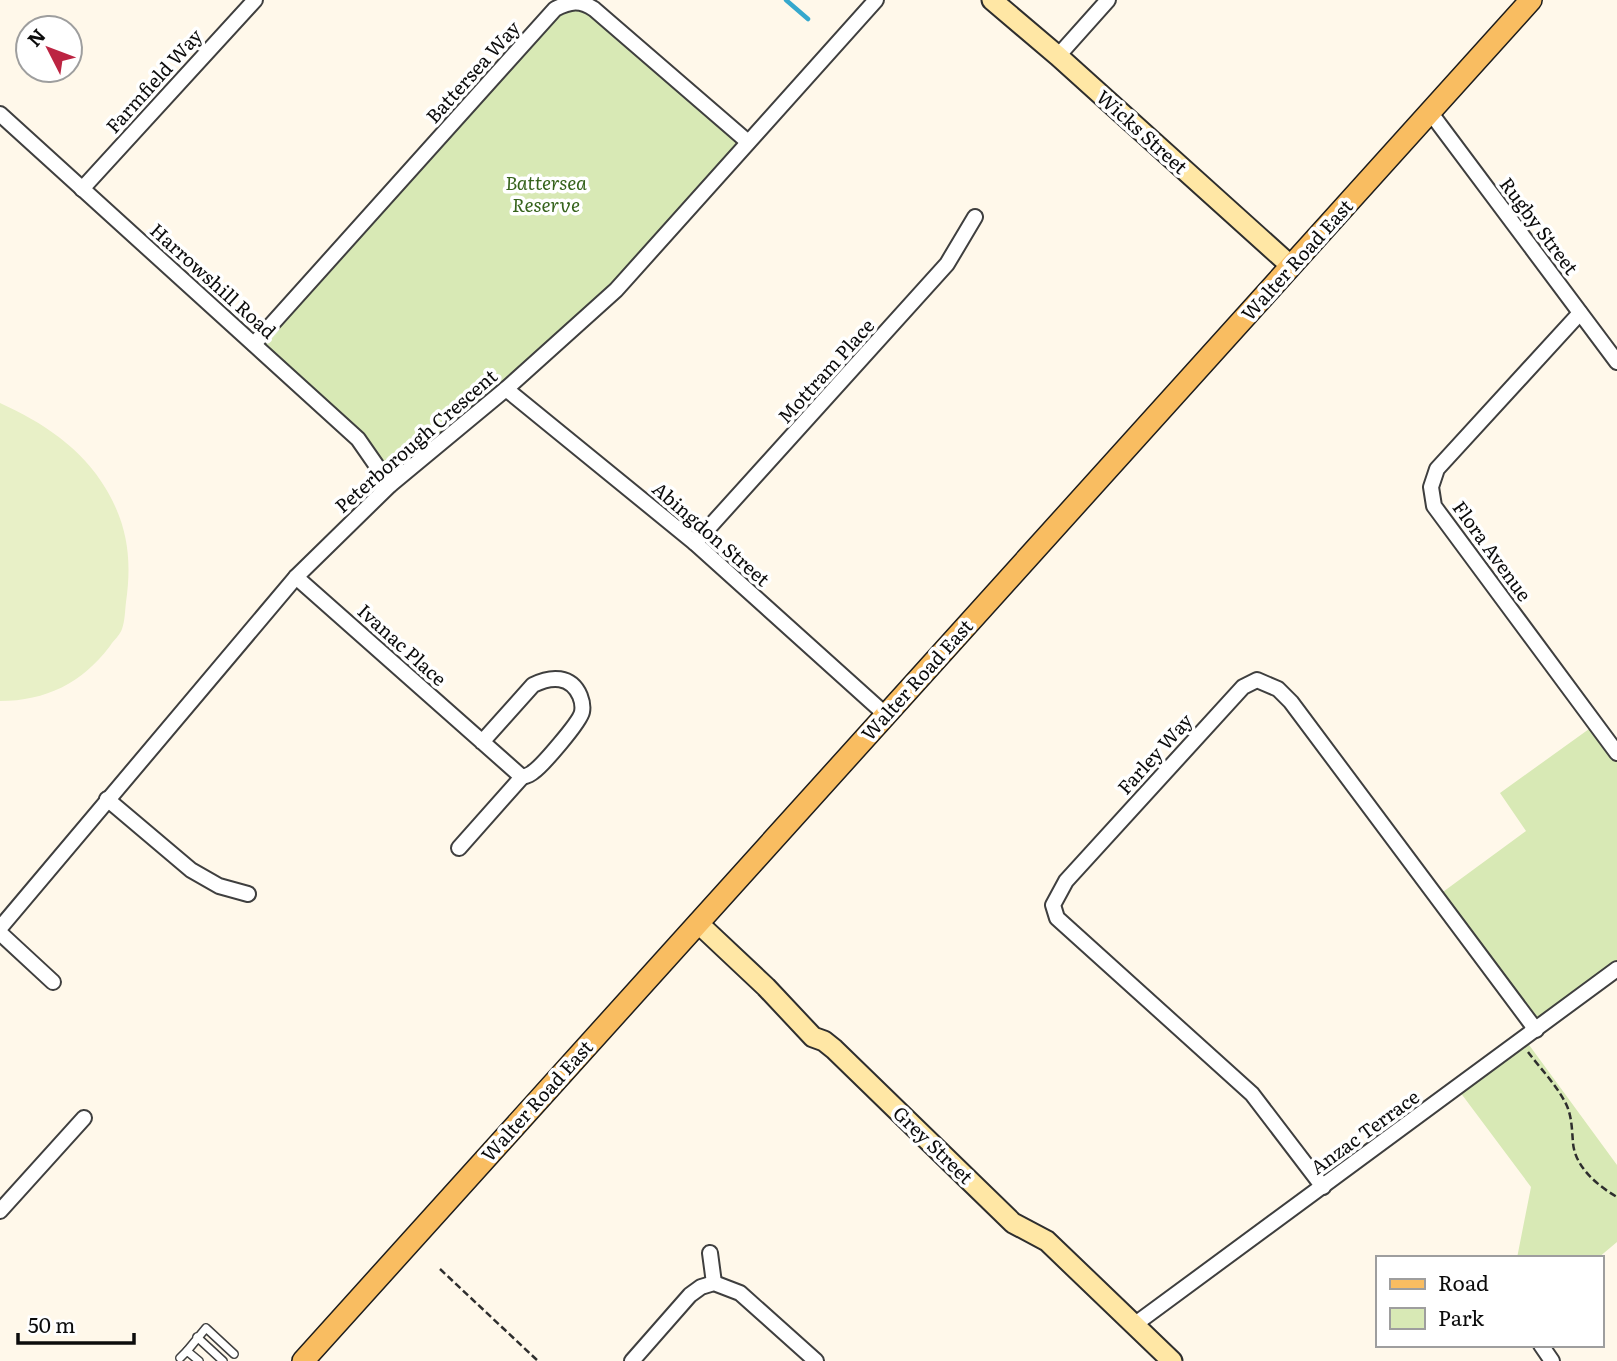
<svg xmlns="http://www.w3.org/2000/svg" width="1617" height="1361" viewBox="0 0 1617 1361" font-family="Literata,serif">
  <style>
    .green { fill: #d8e9b5 }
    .pitch { fill: #e8f0c7 }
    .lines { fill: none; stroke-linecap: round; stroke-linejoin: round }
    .stream { stroke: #36a8cd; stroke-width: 4.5 }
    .lane-casing { stroke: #3f3f3f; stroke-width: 10 }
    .street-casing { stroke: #3f3f3f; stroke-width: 18 }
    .secondary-casing { stroke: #2e2e2e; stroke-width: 23 }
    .primary-casing { stroke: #1d1d1d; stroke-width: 24 }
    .path { stroke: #2e2e2e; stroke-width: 2.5; stroke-dasharray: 7 3.5; stroke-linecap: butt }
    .lane { stroke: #fff; stroke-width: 7 }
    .street { stroke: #fff; stroke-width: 14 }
    .secondary { stroke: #ffe7a5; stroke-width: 19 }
    .primary { stroke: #f9bd61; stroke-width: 21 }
    .labels { text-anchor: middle; stroke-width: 7; stroke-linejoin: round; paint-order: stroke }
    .street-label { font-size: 19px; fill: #0c0c0c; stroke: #fff }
    .park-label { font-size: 19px; font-style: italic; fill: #36631c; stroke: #fff }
  </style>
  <rect width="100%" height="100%" fill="#fff8ea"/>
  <g class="green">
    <path d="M575,1l173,141 -132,148 -226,195 -32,-46 -104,-95 301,-335z"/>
    <path d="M1596,724l21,29v216l-81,61 -100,-133 90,-66 -26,-38z"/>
    <path d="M1524,1038l93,127v77l-19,16h-81l14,-71 -74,-99z"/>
  </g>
  <path class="pitch" d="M0,403c42,19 82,45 106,86 22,37 26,71 20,113 -1,8 -1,19 -4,27 -2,6 -9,12 -12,17 -28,37 -64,55 -110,55z"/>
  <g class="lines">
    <path class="stream" d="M786,0l22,19"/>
    <defs>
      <g id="lane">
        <path d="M197,1337l26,24"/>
        <path d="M187,1351l19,-23 28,26"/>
        <path d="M180,1358l7,-7 12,10"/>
      </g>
      <g id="street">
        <path d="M1058,56l50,-56"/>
        <path d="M1430,112l187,250"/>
        <path d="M0,114l358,325 32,46"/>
        <path d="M82,189l173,-189"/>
        <path d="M1580,313l-143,156 -6,18 3,19 183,247"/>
        <path d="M254,344l301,-335c16,-8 25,-9 39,0l154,133"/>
        <path d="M506,389l189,154 191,172"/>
        <path d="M695,543l252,-279 28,-47"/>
        <path d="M296,577l226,200c4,-1 8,-2 11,-5 9,-6 47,-50 49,-60 1,-5 0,-11 -2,-16 -9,-21 -29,-20 -47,-11l-51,57"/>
        <path d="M107,799l84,71 28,16 29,8"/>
        <path d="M459,848l63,-71"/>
        <path d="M0,928l296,-351 94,-92 116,-96 110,-99 260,-290"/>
        <path d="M0,933l53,49"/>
        <path d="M1323,1187l-71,-93 -195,-176 -4,-13 13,-24 177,-194 14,-7 21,9 13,13 245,328"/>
        <path d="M0,1211l84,-93"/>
        <path d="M710,1253l4,30"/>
        <path d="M1134,1325l483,-356"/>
        <path d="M1541,1345l11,16"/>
        <path d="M632,1361l58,-66 11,-8 13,-4 26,10 76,68"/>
      </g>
      <g id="secondary">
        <path d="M992,0l66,56 233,210"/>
        <path d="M698,923l68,64 47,50 11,4 10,8 179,174 34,18 125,120"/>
      </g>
      <path id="primary" d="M303,1361l1228,-1361"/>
    </defs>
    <use href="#lane" class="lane-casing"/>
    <use href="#street" class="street-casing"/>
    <use href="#secondary" class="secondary-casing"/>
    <use href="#primary" class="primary-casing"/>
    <g class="path">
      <path d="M1528,1052c12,16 31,36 39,54 5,12 5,25 6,37 2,24 25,43 44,54"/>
      <path d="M440,1269l98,92"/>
    </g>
    <use href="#lane" class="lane"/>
    <use href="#street" class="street"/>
    <use href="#secondary" class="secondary"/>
    <use href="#primary" class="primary"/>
  </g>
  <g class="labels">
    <g class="street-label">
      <text transform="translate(473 72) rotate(-48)" y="7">Battersea Way</text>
      <text transform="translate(154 81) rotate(-48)" y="7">Farmfield Way</text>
      <text transform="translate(1142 132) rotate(42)" y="7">Wicks Street</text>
      <text transform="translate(1539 226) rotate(53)" y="7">Rugby Street</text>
      <text transform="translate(1297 260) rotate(-48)" y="7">Walter Road East</text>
      <text transform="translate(213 281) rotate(42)" y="7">Harrowshill Road</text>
      <text transform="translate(826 371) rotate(-48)" y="7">Mottram Place</text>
      <text transform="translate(416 441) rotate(-41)" y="7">Peterborough Crescent</text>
      <text transform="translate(711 534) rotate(41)" y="7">Abingdon Street</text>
      <text transform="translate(1492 551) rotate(54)" y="7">Flora Avenue</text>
      <text transform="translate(402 645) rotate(42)" y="7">Ivanac Place</text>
      <text transform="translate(917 680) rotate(-48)" y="7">Walter Road East</text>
      <text transform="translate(1155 754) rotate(-48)" y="7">Farley Way</text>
      <text transform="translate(537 1101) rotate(-48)" y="7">Walter Road East</text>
      <text transform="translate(1365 1132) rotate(-36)" y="7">Anzac Terrace</text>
      <text transform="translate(933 1145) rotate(44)" y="7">Grey Street</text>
    </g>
    <g class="park-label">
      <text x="546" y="190">Battersea<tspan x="546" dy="22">Reserve</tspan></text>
    </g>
  </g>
  <rect x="1376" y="1256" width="228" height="91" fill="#ffffff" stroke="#9e9e9e" stroke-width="2"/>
  <rect x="1390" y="1279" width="35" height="10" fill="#f9bd61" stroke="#9e9e9e" stroke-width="2"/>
  <text x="1438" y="1291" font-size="21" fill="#0c0c0c">Road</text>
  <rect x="1390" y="1308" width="35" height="21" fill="#d8e9b5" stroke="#9e9e9e" stroke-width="2"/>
  <text x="1438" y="1326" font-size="21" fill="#0c0c0c">Park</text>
  <g transform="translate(49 49) rotate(312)"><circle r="33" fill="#ffffff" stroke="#9e9e9e" stroke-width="2"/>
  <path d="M0-5L12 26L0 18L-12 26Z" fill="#bc2442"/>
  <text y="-10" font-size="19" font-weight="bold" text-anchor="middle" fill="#0c0c0c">N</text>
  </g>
  <path d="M18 1333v10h116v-10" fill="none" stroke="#0c0c0c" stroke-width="3.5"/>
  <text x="28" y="1333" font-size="21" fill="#0c0c0c" stroke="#ffffff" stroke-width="5" paint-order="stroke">50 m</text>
</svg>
